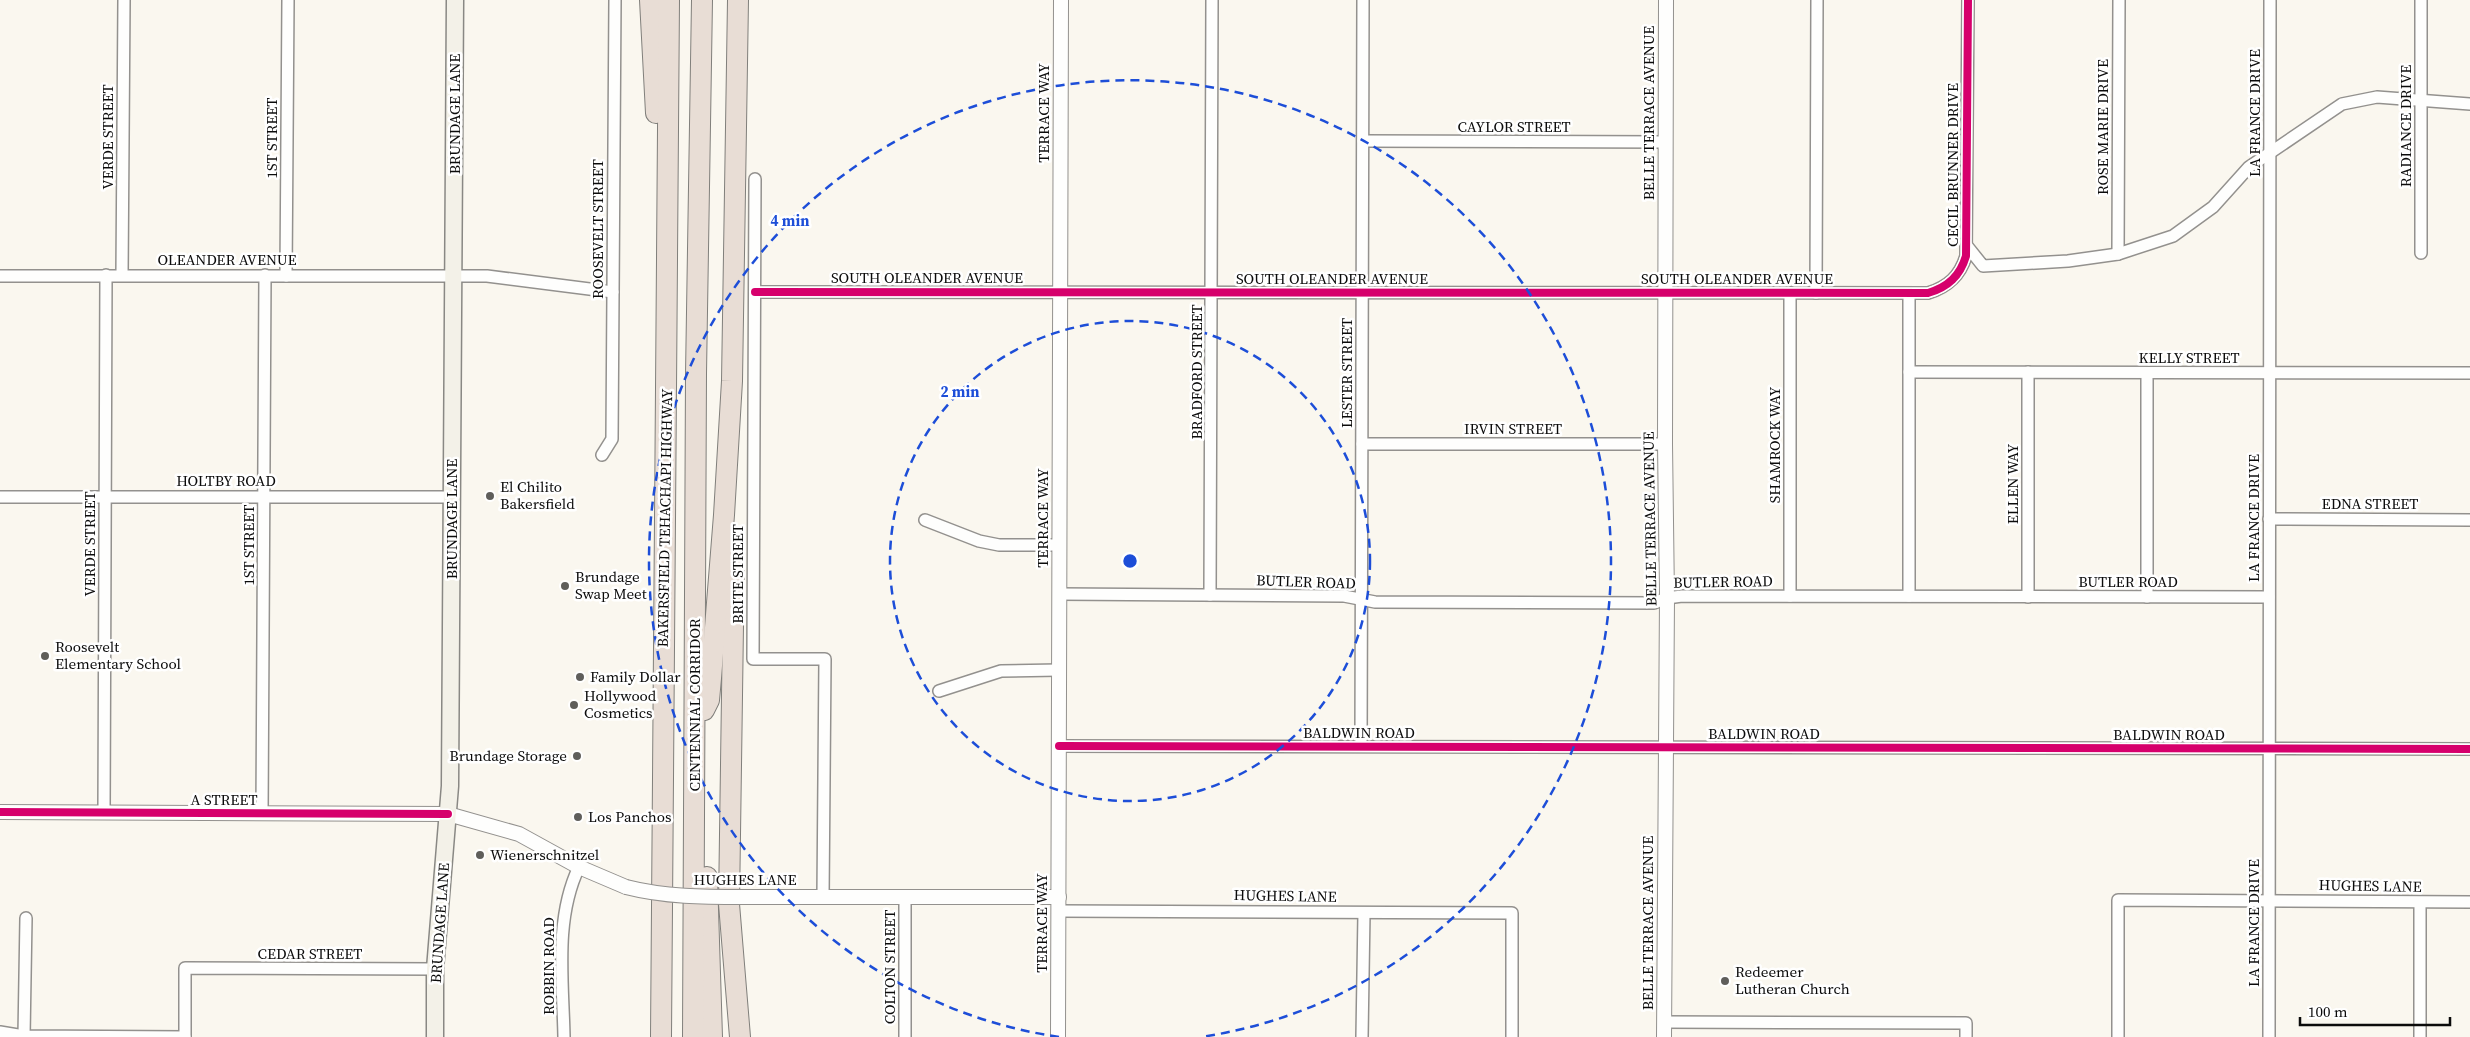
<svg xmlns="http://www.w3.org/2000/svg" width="2470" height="1037" viewBox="0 0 2470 1037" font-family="'Source Serif 4',serif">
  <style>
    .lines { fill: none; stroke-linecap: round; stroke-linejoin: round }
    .minor-casing { stroke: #93918e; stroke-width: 14 }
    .tertiary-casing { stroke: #93918e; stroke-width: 16 }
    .secondary-casing { stroke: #898884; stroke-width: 19 }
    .motorway-casing { stroke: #807f7b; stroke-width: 22 }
    .minor { stroke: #fefefd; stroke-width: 11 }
    .tertiary { stroke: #fefefd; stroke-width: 14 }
    .secondary { stroke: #f3f1e8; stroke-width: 16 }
    .motorway { stroke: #e8ddd5; stroke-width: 20 }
    .tertiary-bridge-casing { stroke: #93918e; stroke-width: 16; stroke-linecap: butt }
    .tertiary-bridge { stroke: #fefefd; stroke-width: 14 }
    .cycleway-casing { stroke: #fff; stroke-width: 11 }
    .cycleway { stroke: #d6006c; stroke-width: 8 }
    .ring { fill: none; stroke: #1d4ed8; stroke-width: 2.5; stroke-dasharray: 9 6 }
    .poi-dot { fill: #5f5e5b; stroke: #fff; stroke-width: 2 }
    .labels { text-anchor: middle; stroke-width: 5; stroke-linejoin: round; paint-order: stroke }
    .street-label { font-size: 15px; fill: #0b0b0b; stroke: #fff }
    .poi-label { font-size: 15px; fill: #0b0b0b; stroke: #fff; text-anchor: start }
    .centre { fill: #1d4ed8; stroke: #fff; stroke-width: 2.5 }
    .ring-label { font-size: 15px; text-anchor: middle; font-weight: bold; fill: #1d4ed8; stroke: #fff; stroke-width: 5; stroke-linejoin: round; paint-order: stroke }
  </style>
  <rect width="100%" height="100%" fill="#faf7ef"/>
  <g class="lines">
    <defs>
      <g id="minor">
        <path d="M1363,141l302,1"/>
        <path d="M755,179l-2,480h72l-2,238"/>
        <path d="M1967,246l16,20 85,-5 50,-7 55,-18 40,-29 36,-40 93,-63 35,-7 93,7"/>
        <path d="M2421,253v-253"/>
        <path d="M2118,254l1,-254"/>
        <path d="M122,275l2,-275"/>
        <path d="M0,276h487l126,16"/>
        <path d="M286,276l2,-276"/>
        <path d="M755,292l1173,1c20,-6 32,-17 38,-37l2,-256"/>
        <path d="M1816,293l1,-293"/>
        <path d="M1909,372l561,1"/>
        <path d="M1362,444h303"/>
        <path d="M602,455l10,-16 3,-439"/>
        <path d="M0,497h452"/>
        <path d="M2269,519l201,1"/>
        <path d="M925,520l54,21 20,4h61"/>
        <path d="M1059,594l285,2 31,6 279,1 13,-5 15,-2 587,1"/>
        <path d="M1210,595l2,-595"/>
        <path d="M1790,596v-303"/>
        <path d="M1909,596v-302"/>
        <path d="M2028,597v-225"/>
        <path d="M2147,597v-224"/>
        <path d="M939,691l62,-20 58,-1"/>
        <path d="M1059,746l1411,3"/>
        <path d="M1361,746l2,-746"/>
        <path d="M104,813l2,-538"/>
        <path d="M262,814l3,-539"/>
        <path d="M1059,911l453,2v124"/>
        <path d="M1664,1022l302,1v14"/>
        <path d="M0,1032l24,4 161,1"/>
        <path d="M24,1036l2,-118"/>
        <path d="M185,1037v-69l250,1"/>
        <path d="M564,1037c-1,-56 -10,-118 15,-170"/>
        <path d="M905,1037v-140"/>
        <path d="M1362,1037l2,-124"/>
        <path d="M2118,1037v-137l352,2"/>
        <path d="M2269,1037l1,-1037"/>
        <path d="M2420,1037v-134"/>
      </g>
      <g id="tertiary">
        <path d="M0,812l448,2 71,20 60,33 47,20"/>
        <path d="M744,897h315"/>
        <path d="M1058,1037l3,-1037"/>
        <path d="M1664,1037l3,-439 -2,-154 1,-444"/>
      </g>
      <path id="secondary" d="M435,1037v-68l15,-183 5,-786"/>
      <g id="motorway">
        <path d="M650,0l6,113"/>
        <path d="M734,556l-5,348 11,133"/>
        <path d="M704,710l5,-10 2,-22 13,-163 8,-134 6,-381"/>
        <path d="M707,877l5,160"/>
        <path d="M661,1037l8,-1037"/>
        <path d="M693,1037l3,-663 6,-374"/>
      </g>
    </defs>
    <use href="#minor" class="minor-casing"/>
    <use href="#tertiary" class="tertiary-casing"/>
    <use href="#secondary" class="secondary-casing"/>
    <use href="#motorway" class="motorway-casing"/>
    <use href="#minor" class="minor"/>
    <use href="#tertiary" class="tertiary"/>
    <use href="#secondary" class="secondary"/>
    <use href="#motorway" class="motorway"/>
    <defs>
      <path id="tertiary-bridge" d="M626,887c39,10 78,10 118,10"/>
    </defs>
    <use href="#tertiary-bridge" class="tertiary-bridge-casing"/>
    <use href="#tertiary-bridge" class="tertiary-bridge"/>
    <defs>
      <g id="cycleway">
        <path d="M755,292l1173,1c20,-6 32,-17 38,-37l2,-256"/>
        <path d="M1059,746l1411,3"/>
        <path d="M0,812l448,2"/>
      </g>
    </defs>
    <use href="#cycleway" class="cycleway-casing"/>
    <use href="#cycleway" class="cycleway"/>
  </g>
  <g class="ring">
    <circle cx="1130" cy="561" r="240"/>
    <path d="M1059 1037A481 481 0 1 1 1201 1037"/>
  </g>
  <g class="poi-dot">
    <circle cx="490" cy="496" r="5"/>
    <circle cx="565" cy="586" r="5"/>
    <circle cx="45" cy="656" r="5"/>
    <circle cx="580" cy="677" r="5"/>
    <circle cx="574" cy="705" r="5"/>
    <circle cx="577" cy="756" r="5"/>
    <circle cx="578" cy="817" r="5"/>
    <circle cx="480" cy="855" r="5"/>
    <circle cx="1725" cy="981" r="5"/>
  </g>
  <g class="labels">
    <g class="street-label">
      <text transform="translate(1044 113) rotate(-90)" y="5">TERRACE WAY</text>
      <text transform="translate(1649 113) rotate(-90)" y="5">BELLE TERRACE AVENUE</text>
      <text transform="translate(2255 113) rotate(-90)" y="5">LA FRANCE DRIVE</text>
      <text transform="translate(455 114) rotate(-90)" y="5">BRUNDAGE LANE</text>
      <text transform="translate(2406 126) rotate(-90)" y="5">RADIANCE DRIVE</text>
      <text x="1514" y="132">CAYLOR STREET</text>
      <text transform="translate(2103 127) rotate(-90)" y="5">ROSE MARIE DRIVE</text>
      <text transform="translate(108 137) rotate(-90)" y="5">VERDE STREET</text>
      <text transform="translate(272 138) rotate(-90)" y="5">1ST STREET</text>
      <text transform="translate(1953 165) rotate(-90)" y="5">CECIL BRUNNER DRIVE</text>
      <text transform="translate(598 229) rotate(-90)" y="5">ROOSEVELT STREET</text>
      <text x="227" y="265">OLEANDER AVENUE</text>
      <text x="927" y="283">SOUTH OLEANDER AVENUE</text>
      <text x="1332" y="284">SOUTH OLEANDER AVENUE</text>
      <text x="1737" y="284">SOUTH OLEANDER AVENUE</text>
      <text x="2189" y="363">KELLY STREET</text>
      <text transform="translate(1197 372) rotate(-90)" y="5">BRADFORD STREET</text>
      <text transform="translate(1347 373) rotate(-90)" y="5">LESTER STREET</text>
      <text x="1513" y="434">IRVIN STREET</text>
      <text transform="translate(1775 445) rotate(-90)" y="5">SHAMROCK WAY</text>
      <text x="226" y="486">HOLTBY ROAD</text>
      <text transform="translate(2013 484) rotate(-90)" y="5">ELLEN WAY</text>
      <text x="2370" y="509">EDNA STREET</text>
      <text transform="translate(665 518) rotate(-89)" y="5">BAKERSFIELD TEHACHAPI HIGHWAY</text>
      <text transform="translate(1043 518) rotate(-90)" y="5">TERRACE WAY</text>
      <text transform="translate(2254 518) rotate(-90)" y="5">LA FRANCE DRIVE</text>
      <text transform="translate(452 519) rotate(-90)" y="5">BRUNDAGE LANE</text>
      <text transform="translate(1650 519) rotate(-91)" y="5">BELLE TERRACE AVENUE</text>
      <text transform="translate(90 544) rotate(-90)" y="5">VERDE STREET</text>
      <text transform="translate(249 545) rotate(-90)" y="5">1ST STREET</text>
      <text transform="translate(738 574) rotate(-90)" y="5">BRITE STREET</text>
      <text transform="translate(1306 582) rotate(2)" y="5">BUTLER ROAD</text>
      <text transform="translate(1723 582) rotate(-1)" y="5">BUTLER ROAD</text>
      <text x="2128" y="587">BUTLER ROAD</text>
      <text transform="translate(695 705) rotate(-90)" y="5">CENTENNIAL CORRIDOR</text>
      <text x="1359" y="738">BALDWIN ROAD</text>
      <text x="1764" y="739">BALDWIN ROAD</text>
      <text x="2169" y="740">BALDWIN ROAD</text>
      <text x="224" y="805">A STREET</text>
      <text x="745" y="885">HUGHES LANE</text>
      <text transform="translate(2370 886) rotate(1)" y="5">HUGHES LANE</text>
      <text transform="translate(1285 896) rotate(1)" y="5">HUGHES LANE</text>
      <text transform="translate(440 923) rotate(-86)" y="5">BRUNDAGE LANE</text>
      <text transform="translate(1042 923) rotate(-90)" y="5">TERRACE WAY</text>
      <text transform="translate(1648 923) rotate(-90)" y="5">BELLE TERRACE AVENUE</text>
      <text transform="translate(2254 923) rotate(-90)" y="5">LA FRANCE DRIVE</text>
      <text x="310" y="959">CEDAR STREET</text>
      <text transform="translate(549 966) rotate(-90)" y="5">ROBBIN ROAD</text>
      <text transform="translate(890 967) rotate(-90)" y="5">COLTON STREET</text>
    </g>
    <g class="poi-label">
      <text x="500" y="492">El Chilito<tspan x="500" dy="17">Bakersfield</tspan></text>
      <text x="575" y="582">Brundage<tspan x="575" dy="17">Swap Meet</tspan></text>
      <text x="55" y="652">Roosevelt<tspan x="55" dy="17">Elementary School</tspan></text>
      <text x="590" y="682">Family Dollar</text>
      <text x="584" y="701">Hollywood<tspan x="584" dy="17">Cosmetics</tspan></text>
      <text x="567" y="761" text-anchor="end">Brundage Storage</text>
      <text x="588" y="822">Los Panchos</text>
      <text x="490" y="860">Wienerschnitzel</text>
      <text x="1735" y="977">Redeemer<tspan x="1735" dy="17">Lutheran Church</tspan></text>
    </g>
  </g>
  <circle cx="1130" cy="561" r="8" class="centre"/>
  <g class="ring-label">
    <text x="790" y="226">4 min</text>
    <text x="960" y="397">2 min</text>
  </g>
  <path d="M2300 1017v8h150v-8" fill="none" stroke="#0b0b0b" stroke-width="2.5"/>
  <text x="2308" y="1017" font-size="15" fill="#0b0b0b" stroke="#ffffff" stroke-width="4" paint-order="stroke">100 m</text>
</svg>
